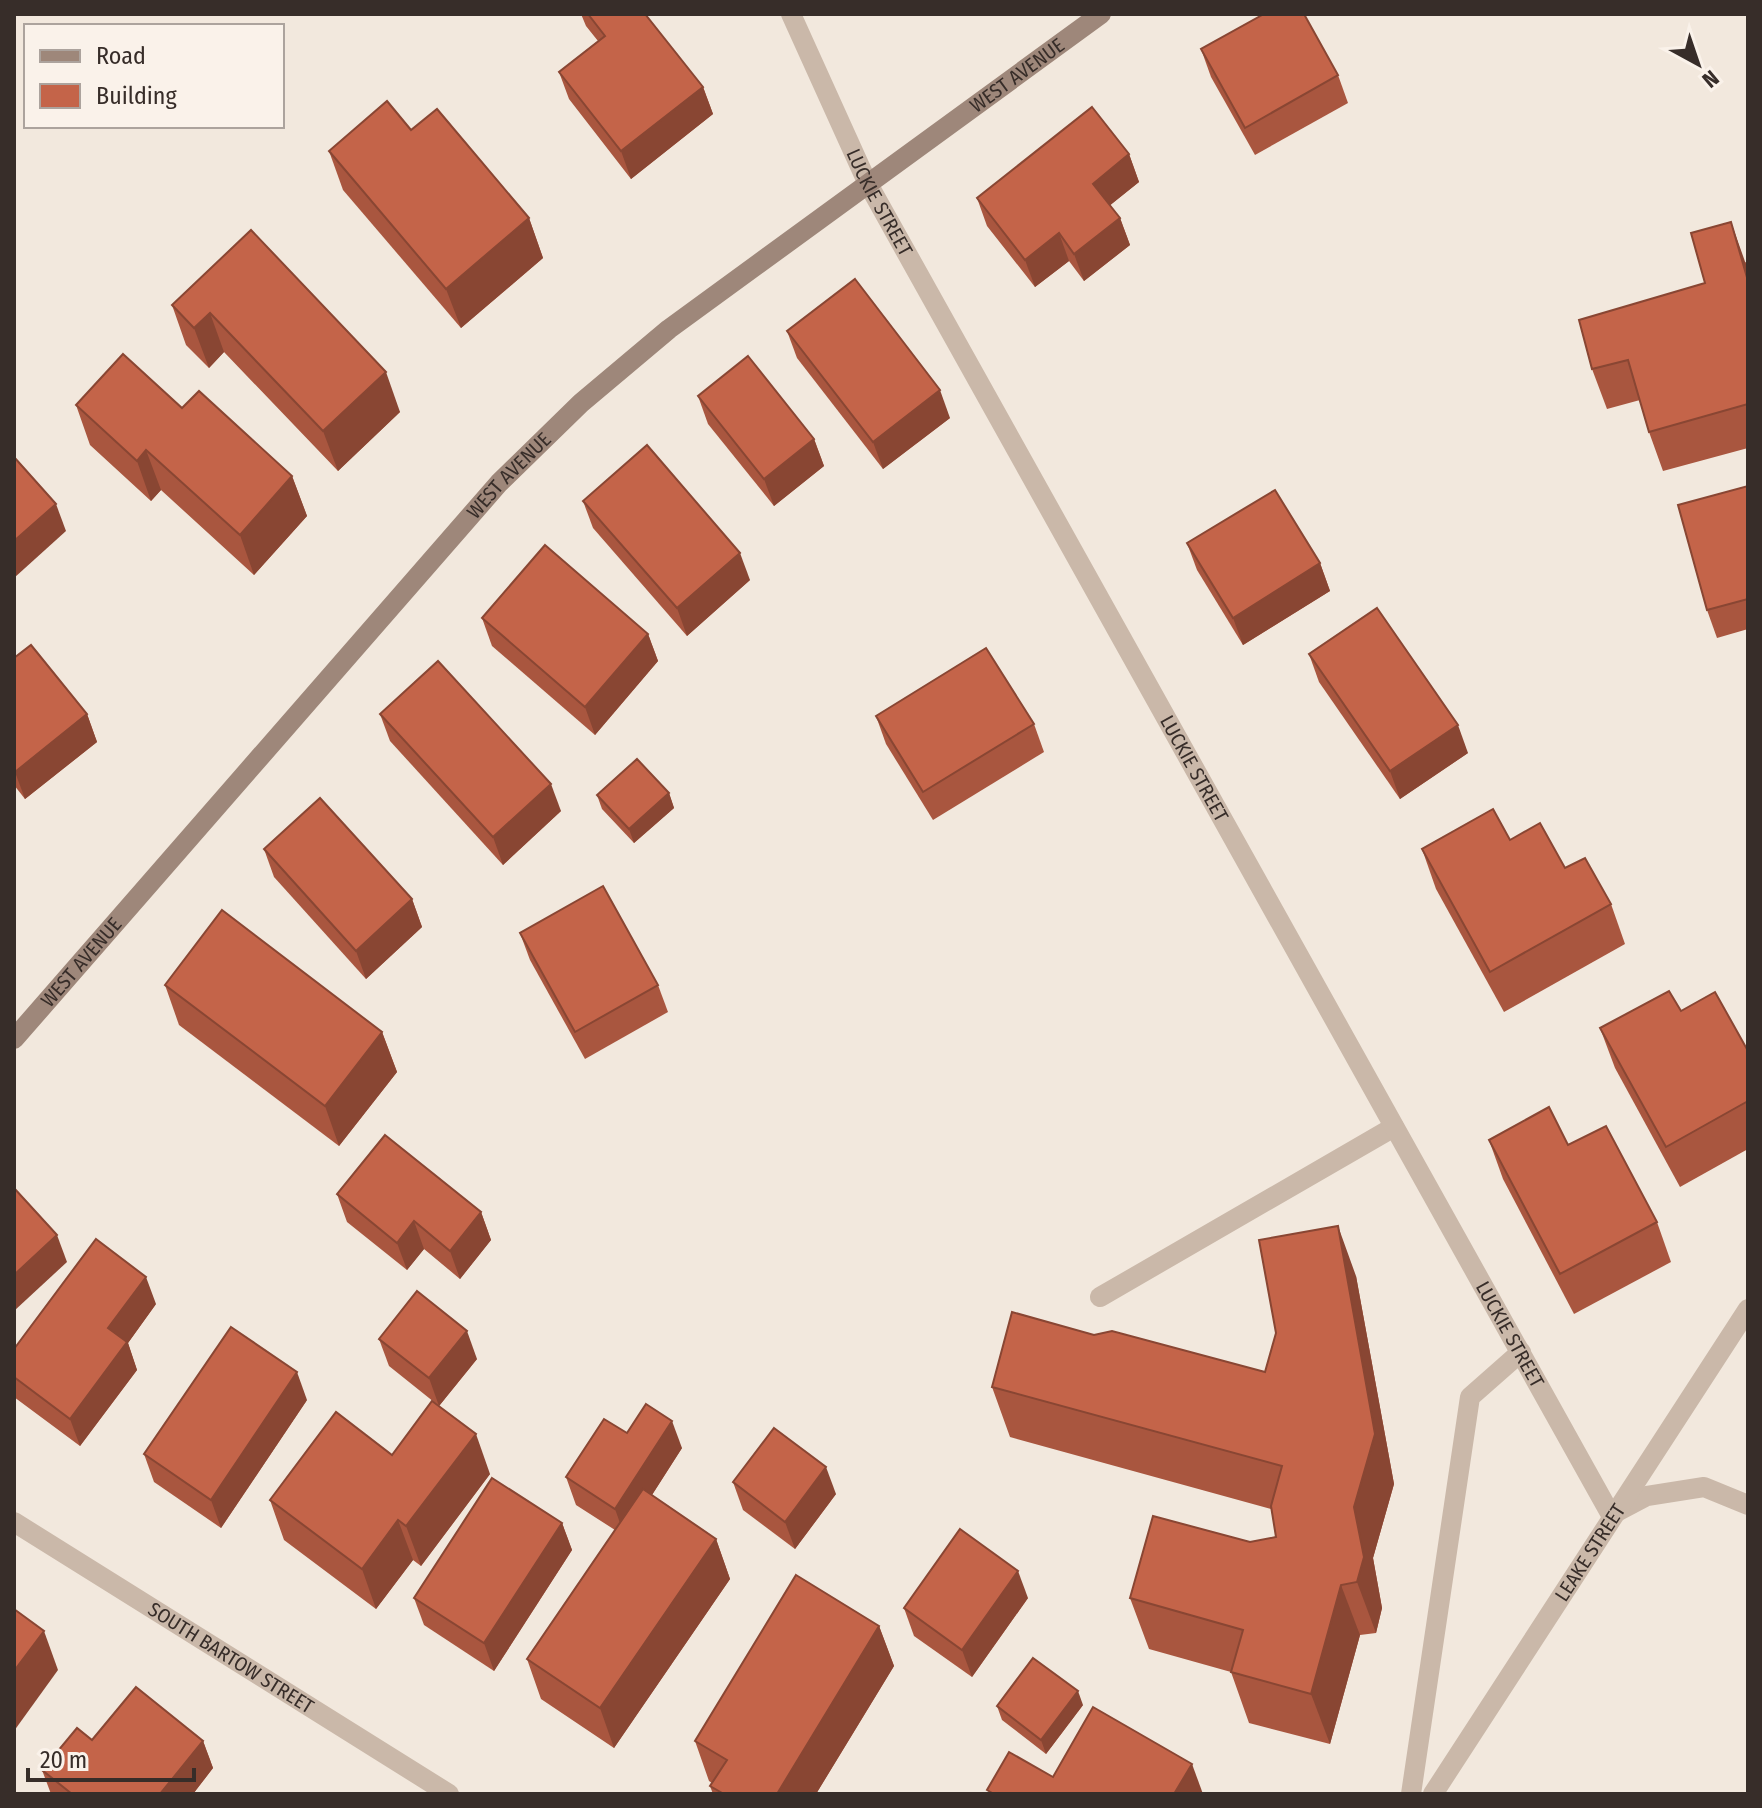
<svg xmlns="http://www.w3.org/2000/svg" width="1762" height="1808" viewBox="0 0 1762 1808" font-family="'Fira Sans Condensed',sans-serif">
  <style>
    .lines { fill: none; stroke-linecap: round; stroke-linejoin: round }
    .lane { stroke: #cab8a9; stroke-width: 20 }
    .street { stroke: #cab8a9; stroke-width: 20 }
    .secondary { stroke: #9e877a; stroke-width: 20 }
    .wall { fill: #a9563f }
    .shaded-wall { fill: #894633 }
    .building { fill: #c46449; stroke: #894633; stroke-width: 2 }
    .labels { text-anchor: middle; stroke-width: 6; stroke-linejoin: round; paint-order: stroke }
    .street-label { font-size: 20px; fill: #372d29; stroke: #faf2ea }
  </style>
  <rect width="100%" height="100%" fill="#f2e8dd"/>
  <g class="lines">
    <g class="lane">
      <path d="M1100,1297l294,-170"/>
      <path d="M1611,1515l36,-19 57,-9 44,18"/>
      <path d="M1411,1794l59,-397 51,-45"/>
    </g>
    <g class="street">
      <path id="s1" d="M791,14l76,168 744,1333"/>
      <path id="s2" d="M14,1522l435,272"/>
      <path id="s3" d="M1433,1794l315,-485"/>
    </g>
    <path class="secondary" id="s4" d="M14,1039l485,-556 82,-80 88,-74 432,-315"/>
  </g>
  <g class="wall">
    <path d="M581,14h64l58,73 10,27 -82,65 -62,-80 -10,-27 39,-31 -12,-15z"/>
    <path d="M1201,49l137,26 10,28 -93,52 -44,-78z"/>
    <path d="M329,151l200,67 14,40 -82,70 -118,-138z"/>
    <path d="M1129,154l10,28 -29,23 10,13 10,27 -46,36 -15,-20 -34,26 -48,-61 -10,-28z"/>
    <path d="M251,230l149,182 -62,59 -114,-119 -15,16 -23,-23 -14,-40z"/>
    <path d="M1746,262l2,8v178l-85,23 -14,-39 -9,-32 -33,9 -15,-40 113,-86z"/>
    <path d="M787,331l163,87 -67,51 -86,-111z"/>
    <path d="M698,396l116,43 10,27 -50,40 -66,-82z"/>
    <path d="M76,405l106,3 110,68 15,40 -53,59 -93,-85 -10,11 -61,-56z"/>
    <path d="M1748,486v143l-31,9 -10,-28z"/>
    <path d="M583,501l167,79 -63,56 -94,-108z"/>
    <path d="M1187,543l133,20 10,28 -87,54 -46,-75z"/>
    <path d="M482,618l166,16 10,27 -63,74 -103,-89z"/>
    <path d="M1309,654l159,99 -68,46 -81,-117z"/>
    <path d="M14,658l73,56 10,28 -72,57 -11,-14z"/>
    <path d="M380,714l181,97 -58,54 -113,-124z"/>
    <path d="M876,716l158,8 10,28 -111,68 -47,-76z"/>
    <path d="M669,793l5,15 -40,35 -32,-34 -5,-14z"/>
    <path d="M1510,840l55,28 46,36 14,40 -121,68 -68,-123 -14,-40z"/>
    <path d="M264,849l148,50 10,28 -56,52 -92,-102z"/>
    <path d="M520,933l138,52 10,27 -83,47 -55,-99z"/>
    <path d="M165,985l217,47 15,40 -58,74 -160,-121z"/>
    <path d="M1681,1011l67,40v98l-68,38 -65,-119 -15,-40z"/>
    <path d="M1489,1140l79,5 89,77 14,40 -97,52 -71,-135z"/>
    <path d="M337,1194l144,18 10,28 -31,39 -36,-30 -17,21 -60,-48z"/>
    <path d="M1356,1276l38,208 -21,74 9,50 -6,25 -16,2 -30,109 -81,-21 -18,-51 -82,-23 -19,-51 120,-56 26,-5 -5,-28 -261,-72 -18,-50 102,-52 171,37z"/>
    <path d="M156,1304l-28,39 9,27 -57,76 -66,-49v-48z"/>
    <path d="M379,1339l98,20 -38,47 -50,-40z"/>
    <path d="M307,1400l-86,128 -67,-46 -10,-28z"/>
    <path d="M627,1433l55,15 -30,47 64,44 14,40 -116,169 -73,-49 -14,-40 88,-129 -39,-25 -10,-28z"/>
    <path d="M392,1455l98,19 -69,92 -8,-6 -37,49 -92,-69 -14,-40z"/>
    <path d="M733,1482l103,12 -41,55 -52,-39z"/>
    <path d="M562,1523l10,27 -78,121 -70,-46 -10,-27z"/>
    <path d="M1028,1598l-56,79 -58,-41 -10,-28z"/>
    <path d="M879,1626l15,40 -78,128h-103l-3,-8 2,-3 -3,-2 -14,-40z"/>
    <path d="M1083,1705l-37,49 -44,-34 -5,-14z"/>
    <path d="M92,1740l111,1 10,27 -20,26h-142l-9,-24z"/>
  </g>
  <g class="shaded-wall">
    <path d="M703,87l10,27 -82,65 -10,-28z"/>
    <path d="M1129,154l10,28 -36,29 -10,-27z"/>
    <path d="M529,218l14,40 -82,70 -15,-39z"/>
    <path d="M1120,218l10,27 -46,36 -10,-27z"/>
    <path d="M1731,222l17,48v11z"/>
    <path d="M1059,233l10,28 -34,26 -10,-27z"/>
    <path d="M210,313l14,39 -15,16 -15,-40z"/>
    <path d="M386,372l14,40 -62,59 -15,-40z"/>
    <path d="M940,390l10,28 -67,51 -10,-27z"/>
    <path d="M814,439l10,27 -50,40 -10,-27z"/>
    <path d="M146,450l15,40 -10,11 -14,-40z"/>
    <path d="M292,476l15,40 -53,59 -14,-40z"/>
    <path d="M56,504l10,27 -52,47v-37z"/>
    <path d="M740,553l10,27 -63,56 -10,-28z"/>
    <path d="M1320,563l10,28 -87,54 -10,-27z"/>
    <path d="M648,634l10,27 -63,74 -10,-28z"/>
    <path d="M87,714l10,28 -72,57 -10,-27z"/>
    <path d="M1458,725l10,28 -68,46 -10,-28z"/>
    <path d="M551,784l10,27 -58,54 -10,-28z"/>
    <path d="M669,793l5,15 -40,35 -5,-14z"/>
    <path d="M412,899l10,28 -56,52 -10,-28z"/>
    <path d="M382,1032l15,40 -58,74 -14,-40z"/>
    <path d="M481,1212l10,28 -31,39 -10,-28z"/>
    <path d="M414,1221l10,28 -17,21 -10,-27z"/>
    <path d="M1338,1226l18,50 38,208 -21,74 9,50 -6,25 -19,-51z"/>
    <path d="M57,1235l10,27 -53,49v-36z"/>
    <path d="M146,1277l10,27 -28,39 9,27 -57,76 -10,-27 38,-91z"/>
    <path d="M467,1331l10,28 -38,47 -10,-28z"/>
    <path d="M297,1372l10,28 -86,128 -10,-28z"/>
    <path d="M672,1421l10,27 -57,89 -10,-28z"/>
    <path d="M476,1434l14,40 -69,92 -15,-40z"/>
    <path d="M826,1467l10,27 -41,55 -10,-27z"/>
    <path d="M398,1520l15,40 -37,49 -14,-40z"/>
    <path d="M562,1523l10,27 -78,121 -10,-28z"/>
    <path d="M716,1539l14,40 -116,169 -14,-40z"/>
    <path d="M1018,1571l10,27 -56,79 -10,-27z"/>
    <path d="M1341,1585l19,50 -30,109 -19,-50z"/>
    <path d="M879,1626l15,40 -78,128h-39z"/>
    <path d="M44,1631l14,39 -44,61v-60z"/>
    <path d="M1078,1691l5,14 -37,49 -5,-14z"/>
    <path d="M203,1741l10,27 -20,26h-33z"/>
    <path d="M1192,1764l11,30h-29z"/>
  </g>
  <g class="building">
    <path d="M588,14h57l58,73 -82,64 -62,-79 46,-36z"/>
    <path d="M1264,14h40l34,61 -93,53 -44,-79z"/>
    <path d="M387,101l24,29 26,-21 92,109 -83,71 -117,-138z"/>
    <path d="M1092,107l37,47 -36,30 27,34 -46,36 -15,-21 -34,27 -48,-62z"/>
    <path d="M1731,222l17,59v123l-99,28 -21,-72 -36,9 -13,-49 126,-37 -14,-50z"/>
    <path d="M251,230l135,142 -63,59 -113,-118 -16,15 -22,-23z"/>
    <path d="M855,279l85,111 -67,52 -86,-111z"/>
    <path d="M123,354l59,54 17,-17 93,85 -52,59 -94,-85 -9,11 -61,-56z"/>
    <path d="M748,356l66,83 -50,40 -66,-83z"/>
    <path d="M647,445l93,108 -63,55 -94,-107z"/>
    <path d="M14,457l42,47 -42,37z"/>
    <path d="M1748,486v113l-41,11 -29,-105z"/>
    <path d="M1275,490l45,73 -87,55 -46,-75z"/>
    <path d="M545,545l103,89 -63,73 -103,-89z"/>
    <path d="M1377,608l81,117 -68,46 -81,-117z"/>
    <path d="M31,645l56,69 -72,58 -1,-2v-112z"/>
    <path d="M986,648l48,76 -111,68 -47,-76z"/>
    <path d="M438,661l113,123 -58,53 -113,-123z"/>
    <path d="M637,759l32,34 -40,36 -32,-34z"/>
    <path d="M320,798l92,101 -56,52 -92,-102z"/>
    <path d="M1493,809l17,31 30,-17 25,45 20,-10 26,46 -121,68 -68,-123z"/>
    <path d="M603,886l55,99 -83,47 -55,-99z"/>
    <path d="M222,910l160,122 -57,74 -160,-121z"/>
    <path d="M1669,991l12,20 34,-19 33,59v50l-82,46 -66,-119z"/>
    <path d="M1549,1107l19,38 38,-19 51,96 -97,52 -71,-134z"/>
    <path d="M385,1135l96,77 -31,39 -36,-30 -17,22 -60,-49z"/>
    <path d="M14,1188l43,47 -43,40z"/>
    <path d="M1338,1226l37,208 -21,73 10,50 -7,25 -16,3 -30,109 -80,-22 12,-42 -113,-32 23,-82 97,26 26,-5 -5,-31 11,-40 -290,-79 20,-75 82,23 18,-4 153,41 11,-39 -17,-93z"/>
    <path d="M96,1239l50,38 -38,51 19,14 -57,77 -56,-42v-28z"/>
    <path d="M417,1291l50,40 -38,47 -50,-39z"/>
    <path d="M231,1327l66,45 -86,128 -67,-46z"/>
    <path d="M432,1401l44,33 -70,92 -8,-6 -36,49 -92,-69 66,-88 56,43z"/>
    <path d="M646,1404l26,17 -57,88 -49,-32 38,-58 23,14z"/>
    <path d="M774,1428l52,39 -41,55 -52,-40z"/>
    <path d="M492,1478l70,45 -78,120 -70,-45z"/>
    <path d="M643,1489l73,50 -116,169 -73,-49z"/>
    <path d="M960,1529l58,42 -56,79 -58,-42z"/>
    <path d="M796,1575l83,51 -102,168h-53l-14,-8 17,-26 -32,-19z"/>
    <path d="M14,1609l30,22 -30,40z"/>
    <path d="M1033,1658l45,33 -37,49 -44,-34z"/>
    <path d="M136,1687l67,54 -43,53h-88l-30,-24 35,-42 15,12z"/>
    <path d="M1093,1707l99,57 -18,30h-180l-7,-4 22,-38 44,25z"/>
  </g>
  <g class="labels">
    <g class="street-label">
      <text dy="7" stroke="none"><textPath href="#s4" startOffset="1398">WEST AVENUE</textPath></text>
      <text dy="7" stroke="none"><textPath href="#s1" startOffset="208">LUCKIE STREET</textPath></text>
      <text dy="7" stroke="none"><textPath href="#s4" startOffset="750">WEST AVENUE</textPath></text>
      <text dy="7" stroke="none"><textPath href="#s1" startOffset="856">LUCKIE STREET</textPath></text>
      <text dy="7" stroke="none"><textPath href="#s4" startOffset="102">WEST AVENUE</textPath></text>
      <text dy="7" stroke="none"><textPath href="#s1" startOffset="1504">LUCKIE STREET</textPath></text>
      <text dy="7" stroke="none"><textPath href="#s3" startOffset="288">LEAKE STREET</textPath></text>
      <text dy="7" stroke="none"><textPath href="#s2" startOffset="256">SOUTH BARTOW STREET</textPath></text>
    </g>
  </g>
  <rect width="1762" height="1808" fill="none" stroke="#372d29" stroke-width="32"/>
  <rect x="24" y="24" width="260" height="104" fill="#faf2ea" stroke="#aca39d" stroke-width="2"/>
  <rect x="40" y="50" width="40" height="12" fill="#9e877a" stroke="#aca39d" stroke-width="2"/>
  <text x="96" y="64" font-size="24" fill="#372d29">Road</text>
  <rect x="40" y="84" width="40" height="24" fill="#c46449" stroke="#aca39d" stroke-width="2"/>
  <text x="96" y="104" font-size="24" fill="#372d29">Building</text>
  <g transform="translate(1698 64) rotate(140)" stroke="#faf2ea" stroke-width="6" paint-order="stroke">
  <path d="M0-6L14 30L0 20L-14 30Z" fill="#372d29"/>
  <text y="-12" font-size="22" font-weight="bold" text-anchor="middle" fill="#372d29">N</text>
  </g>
  <path d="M28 1768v12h166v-12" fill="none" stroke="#372d29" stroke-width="4"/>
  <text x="40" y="1768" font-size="24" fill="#372d29" stroke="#faf2ea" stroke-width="6" paint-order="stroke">20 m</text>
</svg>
